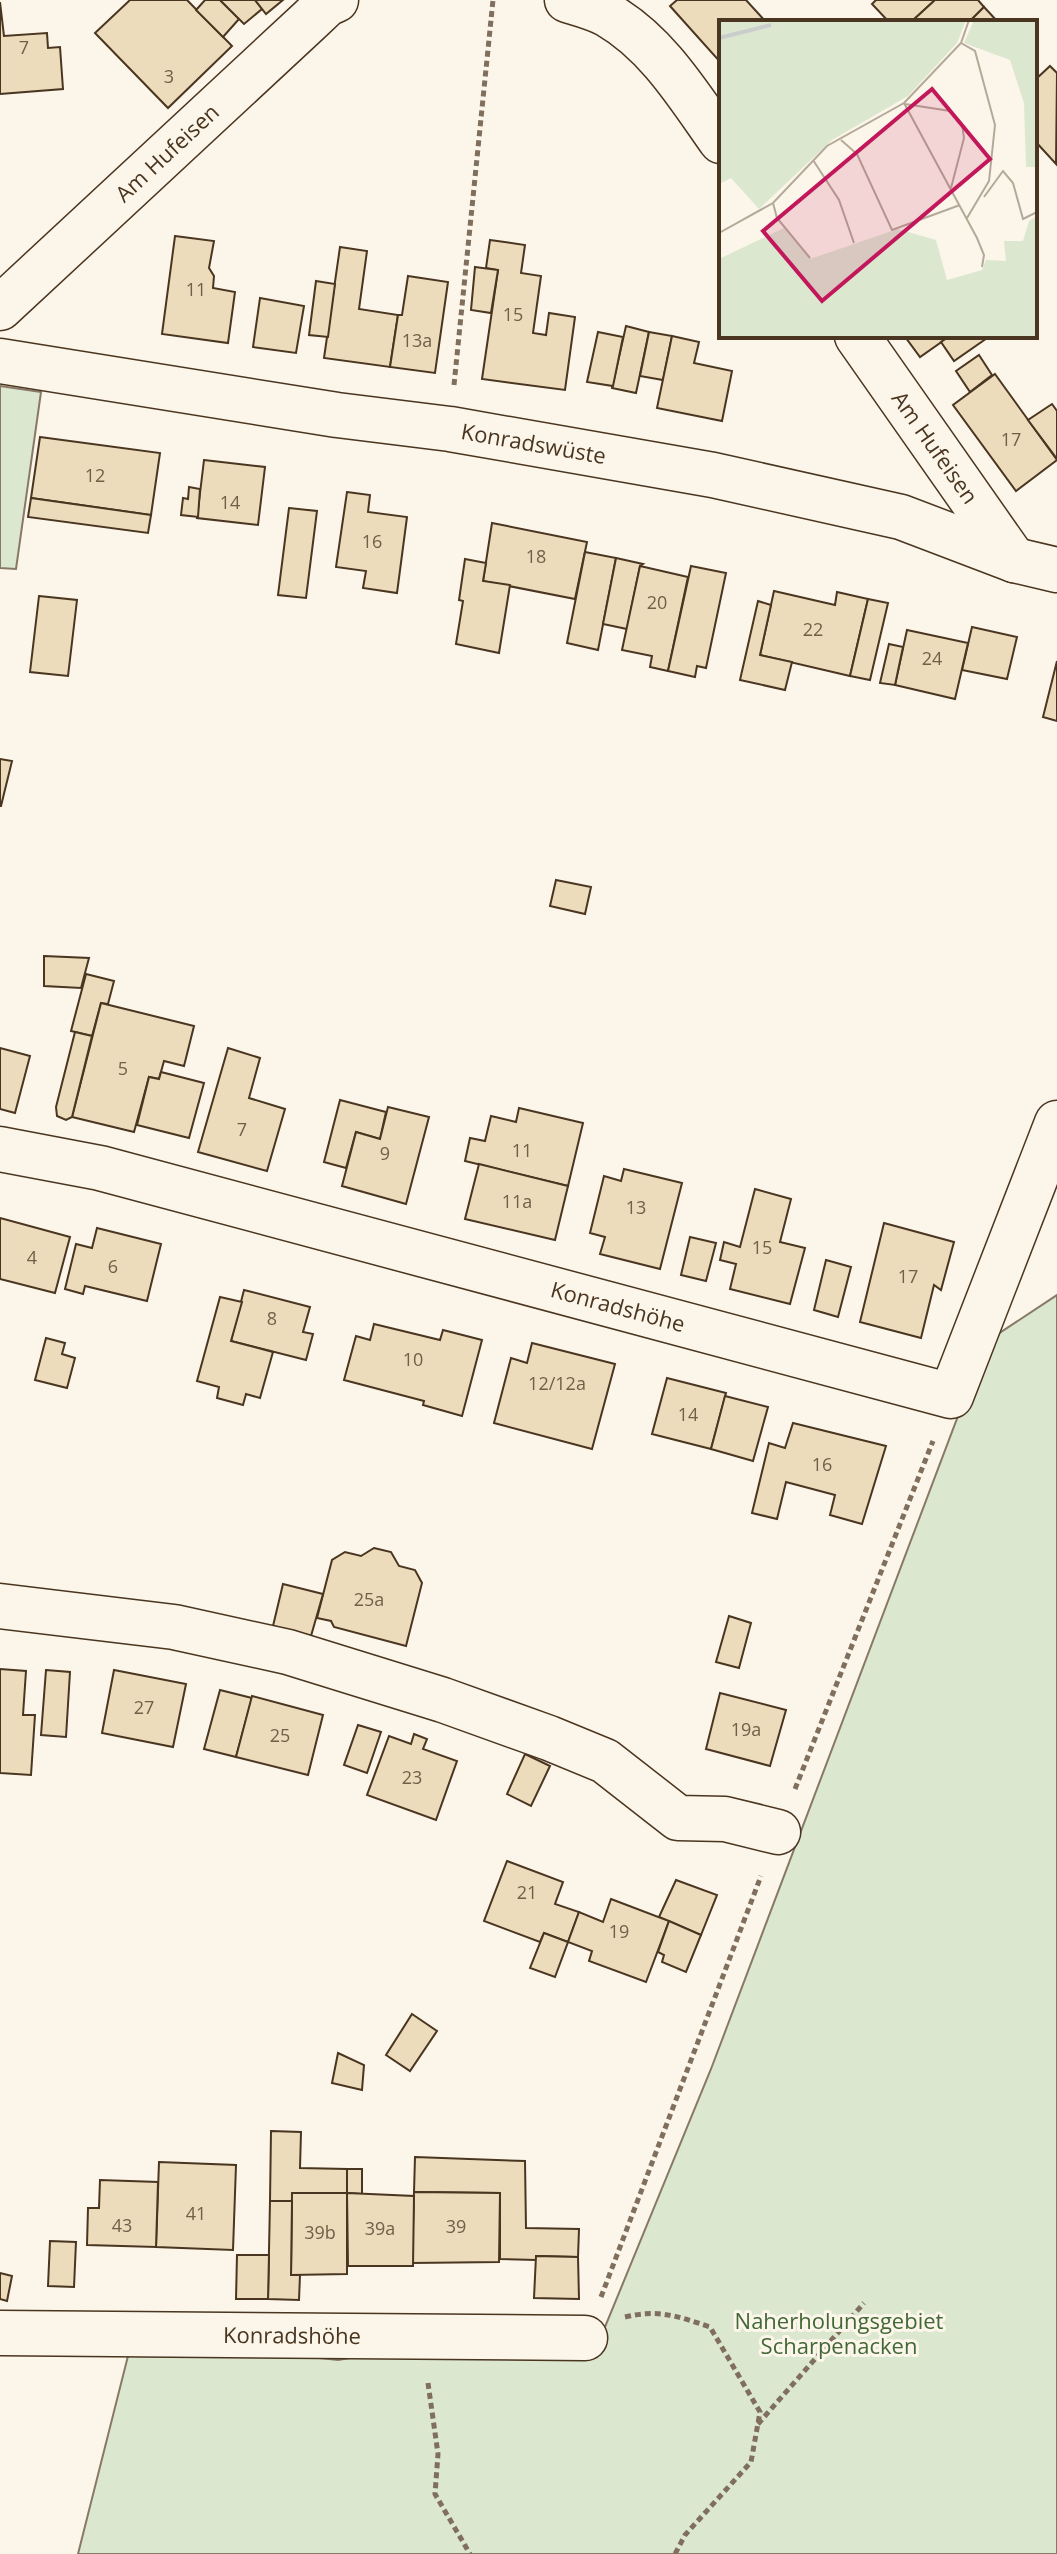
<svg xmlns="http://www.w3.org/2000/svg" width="1057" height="2554" viewBox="0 0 1057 2554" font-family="'Open Sans',sans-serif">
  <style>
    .green { fill: #dce7d0; stroke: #887966; stroke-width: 2 }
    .building { fill: #ecdcbc; stroke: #4a3520; stroke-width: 2 }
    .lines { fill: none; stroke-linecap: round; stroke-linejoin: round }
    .minor-casing { stroke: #4a3520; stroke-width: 47 }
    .path { stroke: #7f6f5c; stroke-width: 5; stroke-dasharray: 6 4; stroke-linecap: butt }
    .minor { stroke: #fbf6e9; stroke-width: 44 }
    .labels { text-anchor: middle; stroke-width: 6; stroke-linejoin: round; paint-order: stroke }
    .number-label { font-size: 18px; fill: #725f47 }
    .street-label { font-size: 22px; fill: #4a3520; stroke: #fbf6e9 }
    .park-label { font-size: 22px; fill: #436837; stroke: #fbf6e9 }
    .inset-river { fill: none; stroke: #c9cecd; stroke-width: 4 }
    .inset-road { fill: none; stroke: #b4a999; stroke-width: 2 }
    .view { fill: #c2185b; fill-opacity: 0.15; stroke: #c2185b; stroke-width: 4 }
    .inset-edge { fill: none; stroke: #4a3520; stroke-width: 4 }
  </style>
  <rect width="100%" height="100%" fill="#fbf6e9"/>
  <g class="green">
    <path d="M0,386l41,6 -25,177 -16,-1z"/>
    <path d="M1057,1295v1259h-979l52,-206 107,1 101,11 73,-12 187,-4 113,-275 275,-727z"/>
  </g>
  <g class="building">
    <path d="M130,0h57l45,46 -64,62 -73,-75z"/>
    <path d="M205,0h15l19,19 -16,18 -27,-27z"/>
    <path d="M220,0h35l7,9 -18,15z"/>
    <path d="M255,0h28l-17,14z"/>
    <path d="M677,0h69l20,22h-45v41l-51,-57z"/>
    <path d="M876,0h59l-24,22h-22l-17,-18z"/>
    <path d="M935,0h43l6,7 -15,15h-58z"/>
    <path d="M0,2l4,34 43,-3 1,15 12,-1 3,42 -63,5z"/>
    <path d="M984,7l14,15h-29z"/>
    <path d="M1050,66l7,7 -1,91 -21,-23v-61z"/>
    <path d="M175,236l39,5 -5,27 5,8 -1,12 22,4 -7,51 -66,-9z"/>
    <path d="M490,240l35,5 -4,28 20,3 -8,57 13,2 3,-22 26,4 -10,73 -83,-11 16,-109 -12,-2z"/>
    <path d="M340,247l27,4 -8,58 39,6 -8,52 -66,-9z"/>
    <path d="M475,267l23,3 -7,43 -20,-3z"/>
    <path d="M408,276l40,6 -13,91 -45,-6 8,-52h4z"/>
    <path d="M316,281l19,3 -7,53 -19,-2z"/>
    <path d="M260,298l44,8 -8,47 -43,-6z"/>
    <path d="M626,326l23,6 -13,61 -24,-5z"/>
    <path d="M598,332l25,5 -10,49 -26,-4z"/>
    <path d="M649,332l23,4 -9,44 -23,-4z"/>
    <path d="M672,336l27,6 -5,21 38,8 -10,50 -65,-13z"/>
    <path d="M909,336h41l-30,21 -14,-19z"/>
    <path d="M950,336h40l-36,25 -13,-19z"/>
    <path d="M979,355l13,20 -22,17 -14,-21z"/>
    <path d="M995,374l62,86 -41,31 -63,-86z"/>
    <path d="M1052,404l5,7v48l-29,-39z"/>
    <path d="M40,437l120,16 -9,62 -120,-17z"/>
    <path d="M204,460l61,7 -7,58 -61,-7z"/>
    <path d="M189,487l11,2 -2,28 -17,-2 2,-17 5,1z"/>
    <path d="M347,492l23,3 -2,17 39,5 -10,76 -34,-5 3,-17 -30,-4z"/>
    <path d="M31,498l120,17 -3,18 -120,-16z"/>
    <path d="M289,508l28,3 -11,87 -28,-3z"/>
    <path d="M492,523l95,19 -12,57 -92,-18z"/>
    <path d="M585,552l31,6 -18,92 -31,-7z"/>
    <path d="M616,558l27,6 -3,2 -13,63 -24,-5z"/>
    <path d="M465,559l21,4 -3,18 27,4 -11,68 -43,-9 7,-43 -4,-1z"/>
    <path d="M640,566l48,11 -20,94 -18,-4 2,-11 -30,-6z"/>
    <path d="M691,566l35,7 -20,95 -9,-2 -2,11 -27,-6z"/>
    <path d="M774,591l61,14 2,-13 31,7 -18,77 -90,-21z"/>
    <path d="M39,596l38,4 -9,76 -38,-4z"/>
    <path d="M868,599l20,4 -18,77 -20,-4z"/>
    <path d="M758,601l13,4 -11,50 32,7 -7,28 -45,-10z"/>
    <path d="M972,627l45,10 -10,42 -45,-9z"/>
    <path d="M907,630l61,13 -13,56 -60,-14z"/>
    <path d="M889,644l14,3 -8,38 -15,-2z"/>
    <path d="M1057,661v60l-14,-4z"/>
    <path d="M0,759l12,2 -11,45h-1z"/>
    <path d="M556,880l35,7 -6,27 -35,-8z"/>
    <path d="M44,956l45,2 -8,30 -37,-2z"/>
    <path d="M86,974l28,7 -6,23 -7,-1 -9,33 -21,-5z"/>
    <path d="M101,1003l93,23 -10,40 -20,-5 -5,18 -10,-2 -15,55 -62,-15z"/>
    <path d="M75,1032l17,4 -20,81 -6,3 -9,-4 -1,-9z"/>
    <path d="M0,1048l30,8 -15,57 -15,-4z"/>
    <path d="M228,1048l32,10 -11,40 36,11 -18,62 -69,-19z"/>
    <path d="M161,1072l43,11 -15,55 -52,-13 12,-48 10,2z"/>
    <path d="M340,1100l46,12 -6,27 -24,-7 -10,36 -22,-6z"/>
    <path d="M388,1107l41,10 -23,87 -64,-18 14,-54 24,7z"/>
    <path d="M519,1108l64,15 -15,63 -103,-25 5,-23 15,3 6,-25 25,6z"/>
    <path d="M479,1164l89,22 -13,54 -90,-21z"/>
    <path d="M624,1169l58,14 -22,86 -60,-15 5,-17 -15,-4 14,-57 17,5z"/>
    <path d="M755,1189l36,10 -11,43 25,6 -15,56 -60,-15 6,-25 -16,-4 4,-18 16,5z"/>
    <path d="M0,1218l70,19 -15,56 -55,-14z"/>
    <path d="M884,1223l70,19 -13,48 -7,-5 -13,53 -61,-16z"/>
    <path d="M97,1228l64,16 -14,57 -62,-15 -2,8 -18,-5 11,-45 16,4z"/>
    <path d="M690,1237l26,6 -10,38 -25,-6z"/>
    <path d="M826,1260l25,7 -13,50 -24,-7z"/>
    <path d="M244,1290l66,17 -7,25 10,2 -7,26 -75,-19z"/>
    <path d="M220,1297l22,5 -11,39 42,11 -13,46 -14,-4 -3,11 -26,-7 2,-11 -22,-6z"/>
    <path d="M374,1324l66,16 3,-10 39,10 -20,76 -39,-11 1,-4 -80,-21 12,-44 14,4z"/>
    <path d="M46,1338l19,5 -3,11 13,4 -8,30 -32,-8z"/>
    <path d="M532,1343l83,21 -23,85 -98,-26 17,-65 16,5z"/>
    <path d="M667,1378l59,15 -15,56 -59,-15z"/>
    <path d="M725,1396l43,11 -15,54 -42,-12z"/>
    <path d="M793,1423l93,23 -24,78 -32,-9 5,-20 -49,-13 -9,37 -25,-6 17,-70 16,5z"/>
    <path d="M374,1548l17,4 8,14 16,4 7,13 -16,63 -72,-19 -3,-6 -14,-3 15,-58 13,-8 16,4z"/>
    <path d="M283,1584l40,10 -12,42 -38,-10z"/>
    <path d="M729,1616l22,7 -12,45 -23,-6z"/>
    <path d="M0,1669l26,2 -3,44h12l-4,60 -31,-2z"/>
    <path d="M46,1670l24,2 -4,65 -25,-2z"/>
    <path d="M114,1670l72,14 -13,63 -71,-14z"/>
    <path d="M220,1690l32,8 -16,59 -32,-8z"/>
    <path d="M720,1693l66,17 -16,56 -64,-17z"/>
    <path d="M252,1696l71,19 -15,60 -72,-18z"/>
    <path d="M358,1725l23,7 -14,41 -23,-8z"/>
    <path d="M414,1734l13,5 -4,10 34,12 -21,59 -69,-25 22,-59 22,8z"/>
    <path d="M525,1754l25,12 -19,40 -24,-12z"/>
    <path d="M507,1861l56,21 -8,22 24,8 -11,30 -24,-9 -4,9 -56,-21z"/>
    <path d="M676,1880l41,15 -16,40 -42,-18z"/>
    <path d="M611,1899l58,22 -23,61 -57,-21 3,-10 -24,-9 11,-30 24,10z"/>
    <path d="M669,1921l32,14 -15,37 -24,-10 2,-7 -6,-3z"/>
    <path d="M544,1933l24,9 -13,35 -25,-9z"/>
    <path d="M412,2014l25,17 -27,40 -24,-16z"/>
    <path d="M338,2053l26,12 -2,25 -30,-7z"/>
    <path d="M271,2131l30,1 -1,36 47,1v24h-55v8h-22z"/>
    <path d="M415,2157l110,4 1,67 53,1 -1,28 -42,-1v4l-36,-1v-66l-86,-1z"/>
    <path d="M159,2162l77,3 -3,85 -77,-3z"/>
    <path d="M347,2169h15v25l-15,-1z"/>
    <path d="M100,2180l58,2 -2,65 -69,-2 1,-37h11z"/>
    <path d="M414,2192l86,1 -1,69 -87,1z"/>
    <path d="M292,2193h55v81l-56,1z"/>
    <path d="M347,2193l67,3 -1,70h-65z"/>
    <path d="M270,2201h22l-1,74h9l-1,25 -31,-1z"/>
    <path d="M50,2241l26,1 -2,45 -26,-1z"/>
    <path d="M237,2255h32l-1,44h-32z"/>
    <path d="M536,2256l42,1 1,42 -45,-1z"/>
    <path d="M0,2273l12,3 -5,25 -7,-2z"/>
  </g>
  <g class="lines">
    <defs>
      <g id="minor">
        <path d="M567,0c13,4 29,8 41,15 50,29 81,81 113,126"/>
        <path id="s1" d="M0,308l309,-287 18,-17 9,-4"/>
        <path id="s2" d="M857,336l157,224"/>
        <path id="s3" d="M0,361l337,54 113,14 263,46 188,42 113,43 43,10"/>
        <path id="s4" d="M0,1149l100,19 851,228 106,-273"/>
        <path d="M0,1606l174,21 114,25 155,48 106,38 56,23 73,57 47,1 53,13"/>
        <path id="s5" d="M0,2333l585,5"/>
      </g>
    </defs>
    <use href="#minor" class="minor-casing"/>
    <g class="path">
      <path d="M454,385l39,-385"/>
      <path d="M795,1789l138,-348"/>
      <path d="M601,2297l160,-421"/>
      <path d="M625,2317c34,-8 52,-1 85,10l50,85 -9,50 -66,73 -10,19"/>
      <path d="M428,2383l10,71 -3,40 35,60"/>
      <path d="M758,2424l106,-121"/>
    </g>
    <use href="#minor" class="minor"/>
  </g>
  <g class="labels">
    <g class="number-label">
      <text x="24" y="54">7</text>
      <text x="169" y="83">3</text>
      <text x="196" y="296">11</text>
      <text x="513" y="321">15</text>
      <text x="417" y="347">13a</text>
      <text x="1011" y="446">17</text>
      <text x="95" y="482">12</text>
      <text x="230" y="509">14</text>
      <text x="372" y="548">16</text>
      <text x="536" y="563">18</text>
      <text x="657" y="609">20</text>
      <text x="813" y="636">22</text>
      <text x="932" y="665">24</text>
      <text x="123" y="1075">5</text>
      <text x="242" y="1136">7</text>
      <text x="522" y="1157">11</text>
      <text x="385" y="1160">9</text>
      <text x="517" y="1208">11a</text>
      <text x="636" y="1214">13</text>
      <text x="762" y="1254">15</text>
      <text x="32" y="1264">4</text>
      <text x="113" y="1273">6</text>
      <text x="908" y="1283">17</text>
      <text x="272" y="1325">8</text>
      <text x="413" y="1366">10</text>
      <text x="557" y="1390">12/12a</text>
      <text x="688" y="1421">14</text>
      <text x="822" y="1471">16</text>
      <text x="369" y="1606">25a</text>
      <text x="144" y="1714">27</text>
      <text x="746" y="1736">19a</text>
      <text x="280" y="1742">25</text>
      <text x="412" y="1784">23</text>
      <text x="527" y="1899">21</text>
      <text x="619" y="1938">19</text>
      <text x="196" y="2220">41</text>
      <text x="122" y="2232">43</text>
      <text x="456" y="2233">39</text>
      <text x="380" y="2235">39a</text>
      <text x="320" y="2239">39b</text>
    </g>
    <g class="street-label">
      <text dy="8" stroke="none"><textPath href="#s1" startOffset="228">Am Hufeisen</textPath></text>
      <text dy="8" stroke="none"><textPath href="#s3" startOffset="540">Konradswüste</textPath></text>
      <text dy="8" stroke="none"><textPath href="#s2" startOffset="136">Am Hufeisen</textPath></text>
      <text dy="8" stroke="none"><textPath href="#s4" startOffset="638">Konradshöhe</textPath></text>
      <text dy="8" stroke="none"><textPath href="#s5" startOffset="292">Konradshöhe</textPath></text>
    </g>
    <g class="park-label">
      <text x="839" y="2329">Naherholungsgebiet<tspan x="839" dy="25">Scharpenacken</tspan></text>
    </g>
  </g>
  <g transform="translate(719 20)">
    <rect width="318" height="318" fill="#fbf6e9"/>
    <path d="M0,0h247l-9,23 -49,53 -76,44 -73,69 -28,-31 -12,6zM255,0h63v147h-11l-2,-64 -14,-43 -46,-17zM318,196v122h-318v-79l65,-31 26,31 88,-30 38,11 11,40 35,-10 4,-10 20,1 -2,-20h19l6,-20z" fill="#dce7d0"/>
    <path class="inset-river" d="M0,18l52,-13"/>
    <path class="inset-road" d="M242,23l14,8 20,74 -6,56 -22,37M185,83l73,135 7,17 -2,12M185,83l57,-60 8,-23M186,84l45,7 12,13 2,14 -13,50M122,120l16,14 35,76 68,-25M94,140l26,40 15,43M265,177l19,-26 10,12 10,36 14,-7M54,183l4,15 33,40M0,213l54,-30 54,-57 77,-43"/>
    <path class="view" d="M213,69l58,70 -168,142 -59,-70z"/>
    <rect width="318" height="318" class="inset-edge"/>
  </g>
</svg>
